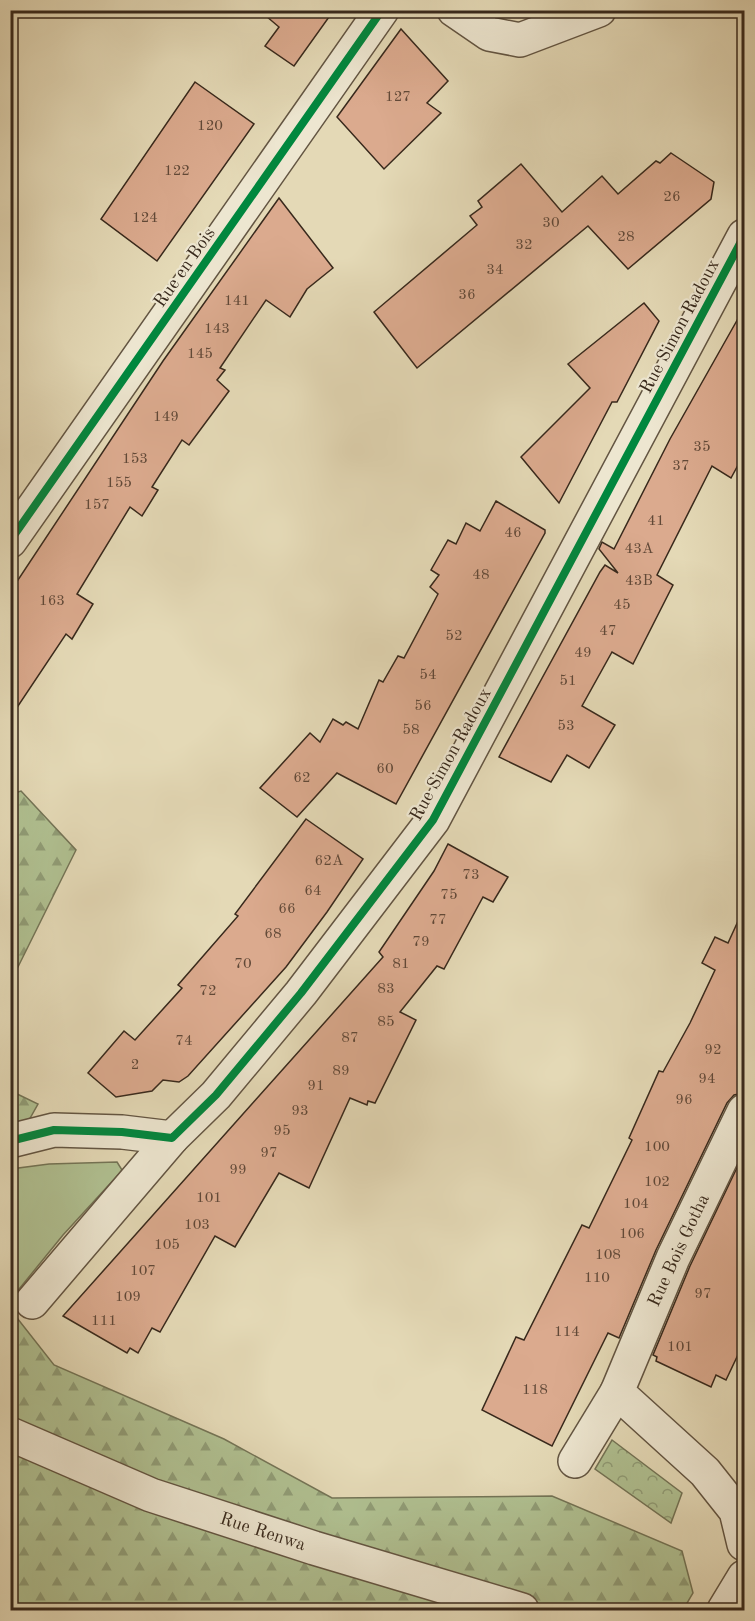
<svg xmlns="http://www.w3.org/2000/svg" width="755" height="1621" viewBox="0 0 755 1621" font-family="'Old Standard TT',serif">
  <style>
    .green { fill: #b0c091; stroke: #747456; stroke-width: 1.5 }
    .forest { fill: url(#forest-firs); stroke: #747456; stroke-width: 1.5 }
    .park { fill: url(#park-crowns); stroke: #747456; stroke-width: 1.5 }
    .building { fill: #dbaa8e; stroke: #38291c; stroke-width: 1.5 }
    .lines { fill: none; stroke-linecap: round; stroke-linejoin: round }
    .minor-casing { stroke: #635542; stroke-width: 36 }
    .minor { stroke: #ede6d0; stroke-width: 33 }
    .cycleway-casing { stroke: #ede6d0; stroke-width: 11 }
    .cycleway { stroke: #00873e; stroke-width: 8 }
    .labels { text-anchor: middle; stroke-width: 4.5; stroke-linejoin: round; paint-order: stroke }
    .number-label { font-size: 15px; fill: #614938 }
    .street-label { font-size: 18px; fill: #38291c; stroke: #ede6d0 }
  </style>
  <defs>
    <pattern id="forest-firs" width="22" height="20" patternUnits="userSpaceOnUse" patternTransform="scale(1.5)"><rect width="22" height="20" fill="#b0c091"/><path d="M5 1l3.5 6h-7zM16 11l3.5 6h-7z" fill="#909c76"/></pattern>
    <pattern id="park-crowns" width="20" height="18" patternUnits="userSpaceOnUse" patternTransform="scale(1.5)"><rect width="20" height="18" fill="#b0c091"/><path d="M2 6a3 3 0 1 1 6 0M12 15a3 3 0 1 1 6 0" fill="none" stroke="#909c76"/></pattern>
  </defs>
  <rect width="100%" height="100%" fill="#e4d9b6"/>
  <filter id="stains"><feTurbulence type="fractalNoise" baseFrequency=".00333" numOctaves="4"/><feColorMatrix values="0 0 0 0 .2 0 0 0 0 .09 0 0 0 0 .02 0 0 0 .5 -.17"/></filter>
  <radialGradient id="worn" r=".72"><stop offset=".6" stop-color="#630" stop-opacity="0"/><stop offset="1" stop-color="#630" stop-opacity=".3"/></radialGradient>
  <path class="green" d="M117,1162l5,8 -4,5 -55,60 -52,64v-130l38,-5z"/>
  <g class="forest">
    <path d="M21,791l55,59 -65,131v-187z"/>
    <path d="M11,1091l27,13 -27,48z"/>
    <path d="M10,1309l44,56 170,74 108,59 220,-2 130,55 11,42 -10,17h-672z"/>
  </g>
  <path class="park" d="M612,1440l70,53 -11,30 -76,-54z"/>
  <g class="building">
    <path d="M259,10h75l-40,56 -29,-20 14,-19z"/>
    <path d="M401,29l47,52 -21,22 14,10 -57,56 -47,-52z"/>
    <path d="M195,82l59,42 -97,137 -56,-42z"/>
    <path d="M671,153l43,29 -3,17 -83,70 -40,-43 -171,142 -43,-56 103,-87 -7,-9 12,-9 -4,-6 43,-37 41,48 40,-36 16,18 38,-33 4,2z"/>
    <path d="M279,198l54,70 -26,21 -17,28 -24,-17 -46,68 5,2 -8,10 12,11 -40,54 -7,-5 -30,47 6,3 -16,26 -12,-9 -53,87 16,10 -21,35 -6,-5 -56,84v-126l153,-231z"/>
    <path d="M644,303l15,18 -42,81h-5l-53,101 -38,-46 69,-69 -22,-24z"/>
    <path d="M744,308v146l-13,24 -19,-12 -55,109 16,10 -40,79 -21,-12 -30,54 33,19 -26,43 -22,-13 -16,27 -52,-25 101,-185 5,-7 13,8 -19,-24 3,-7 12,7 56,-110z"/>
    <path d="M496,501l49,29v3l-149,271 -59,-31 -40,44 -37,-29 50,-55 10,9 13,-23 10,6 3,-3 12,7 21,-49 4,2 15,-26 6,2 34,-64 -8,-7 9,-12 -8,-5 17,-30 8,4 10,-21 14,8z"/>
    <path d="M306,819l57,40 -36,53 -41,55 -98,109 -9,6 -16,-2 -11,11 -36,6 -28,-24 36,-42 11,9 47,-52 -4,-3 60,-69 -3,-2z"/>
    <path d="M448,844l60,33 -15,25 -10,-5 -39,72 -7,-3 -37,46 16,8 -41,83 -7,-2 -1,4 -17,-7 -41,90 -30,-15 -44,74 -20,-11 -55,96 -8,-4 -14,25 -8,-5 -3,5 -64,-37 320,-359 -4,-5 55,-81z"/>
    <path d="M744,908v185l-10,2 -7,8 -71,147 -37,88 -11,-5 -56,113 -70,-36 34,-73 8,3 58,-115 7,3 43,-88 -3,-2 30,-67 4,1 27,-49 25,-53 -13,-7 13,-26 13,6z"/>
    <path d="M744,1153v189l-18,38 -10,-5 -5,12 -55,-26 1,-4 -4,-2 37,-89z"/>
  </g>
  <g class="lines">
    <defs>
      <g id="minor">
        <path d="M454,10l35,24 31,6 79,-30"/>
        <path d="M10,541l372,-531"/>
        <path d="M744,1111l-71,147 -56,134 88,80 31,39 8,33"/>
        <path d="M10,1141l44,-11 68,2 50,6 44,-43 85,-102 132,-173 311,-584"/>
        <path d="M32,1302l140,-164"/>
        <path d="M10,1434l141,61 163,53 208,62"/>
        <path d="M575,1461l42,-69"/>
        <path d="M724,1610l20,-33"/>
      </g>
    </defs>
    <use href="#minor" class="minor-casing"/>
    <use href="#minor" class="minor"/>
    <defs>
      <g id="cycleway">
        <path d="M10,541l372,-531"/>
        <path d="M10,1141l44,-11 68,2 50,6 44,-43 85,-102 132,-173 311,-584"/>
      </g>
    </defs>
    <use href="#cycleway" class="cycleway-casing"/>
    <use href="#cycleway" class="cycleway"/>
  </g>
  <g class="labels">
    <g class="number-label">
      <text x="398" y="101">127</text>
      <text x="210" y="130">120</text>
      <text x="177" y="175">122</text>
      <text x="672" y="201">26</text>
      <text x="145" y="222">124</text>
      <text x="551" y="227">30</text>
      <text x="626" y="241">28</text>
      <text x="524" y="249">32</text>
      <text x="495" y="274">34</text>
      <text x="467" y="299">36</text>
      <text x="237" y="305">141</text>
      <text x="217" y="333">143</text>
      <text x="200" y="358">145</text>
      <text x="166" y="421">149</text>
      <text x="702" y="451">35</text>
      <text x="135" y="463">153</text>
      <text x="681" y="470">37</text>
      <text x="119" y="487">155</text>
      <text x="97" y="509">157</text>
      <text x="656" y="525">41</text>
      <text x="513" y="537">46</text>
      <text x="639" y="553">43A</text>
      <text x="481" y="579">48</text>
      <text x="639" y="585">43B</text>
      <text x="52" y="605">163</text>
      <text x="622" y="609">45</text>
      <text x="608" y="635">47</text>
      <text x="454" y="640">52</text>
      <text x="583" y="657">49</text>
      <text x="428" y="679">54</text>
      <text x="568" y="685">51</text>
      <text x="423" y="710">56</text>
      <text x="566" y="730">53</text>
      <text x="411" y="734">58</text>
      <text x="385" y="773">60</text>
      <text x="302" y="782">62</text>
      <text x="329" y="865">62A</text>
      <text x="471" y="879">73</text>
      <text x="313" y="895">64</text>
      <text x="449" y="899">75</text>
      <text x="287" y="913">66</text>
      <text x="438" y="924">77</text>
      <text x="273" y="938">68</text>
      <text x="421" y="946">79</text>
      <text x="243" y="968">70</text>
      <text x="401" y="968">81</text>
      <text x="386" y="993">83</text>
      <text x="208" y="995">72</text>
      <text x="386" y="1026">85</text>
      <text x="350" y="1042">87</text>
      <text x="184" y="1045">74</text>
      <text x="713" y="1054">92</text>
      <text x="135" y="1069">2</text>
      <text x="341" y="1075">89</text>
      <text x="707" y="1083">94</text>
      <text x="316" y="1090">91</text>
      <text x="684" y="1104">96</text>
      <text x="300" y="1115">93</text>
      <text x="282" y="1135">95</text>
      <text x="657" y="1151">100</text>
      <text x="269" y="1157">97</text>
      <text x="238" y="1174">99</text>
      <text x="657" y="1186">102</text>
      <text x="209" y="1202">101</text>
      <text x="636" y="1208">104</text>
      <text x="197" y="1229">103</text>
      <text x="632" y="1238">106</text>
      <text x="167" y="1249">105</text>
      <text x="608" y="1259">108</text>
      <text x="143" y="1275">107</text>
      <text x="597" y="1282">110</text>
      <text x="703" y="1298">97</text>
      <text x="128" y="1301">109</text>
      <text x="104" y="1325">111</text>
      <text x="567" y="1336">114</text>
      <text x="680" y="1351">101</text>
      <text x="535" y="1394">118</text>
    </g>
    <g class="street-label">
      <text transform="translate(184 267) rotate(-55)" y="6">Rue en Bois</text>
      <text transform="translate(679 326) rotate(-62)" y="6">Rue Simon Radoux</text>
      <text transform="translate(450 754) rotate(-61)" y="6">Rue Simon Radoux</text>
      <text transform="translate(678 1250) rotate(-65)" y="6">Rue Bois Gotha</text>
      <text transform="translate(263 1531) rotate(18)" y="6">Rue Renwa</text>
    </g>
  </g>
  <rect width="755" height="1621" fill="none" stroke="#e4d9b6" stroke-width="36"/>
  <rect x="12" y="12" width="731" height="1597" fill="none" stroke="#38291c" stroke-width="3"/>
  <rect x="18" y="18" width="719" height="1585" fill="none" stroke="#38291c" stroke-width="1.5"/>
  <rect width="100%" height="100%" filter="url(#stains)"/>
  <rect width="100%" height="100%" fill="url(#worn)"/>
</svg>
